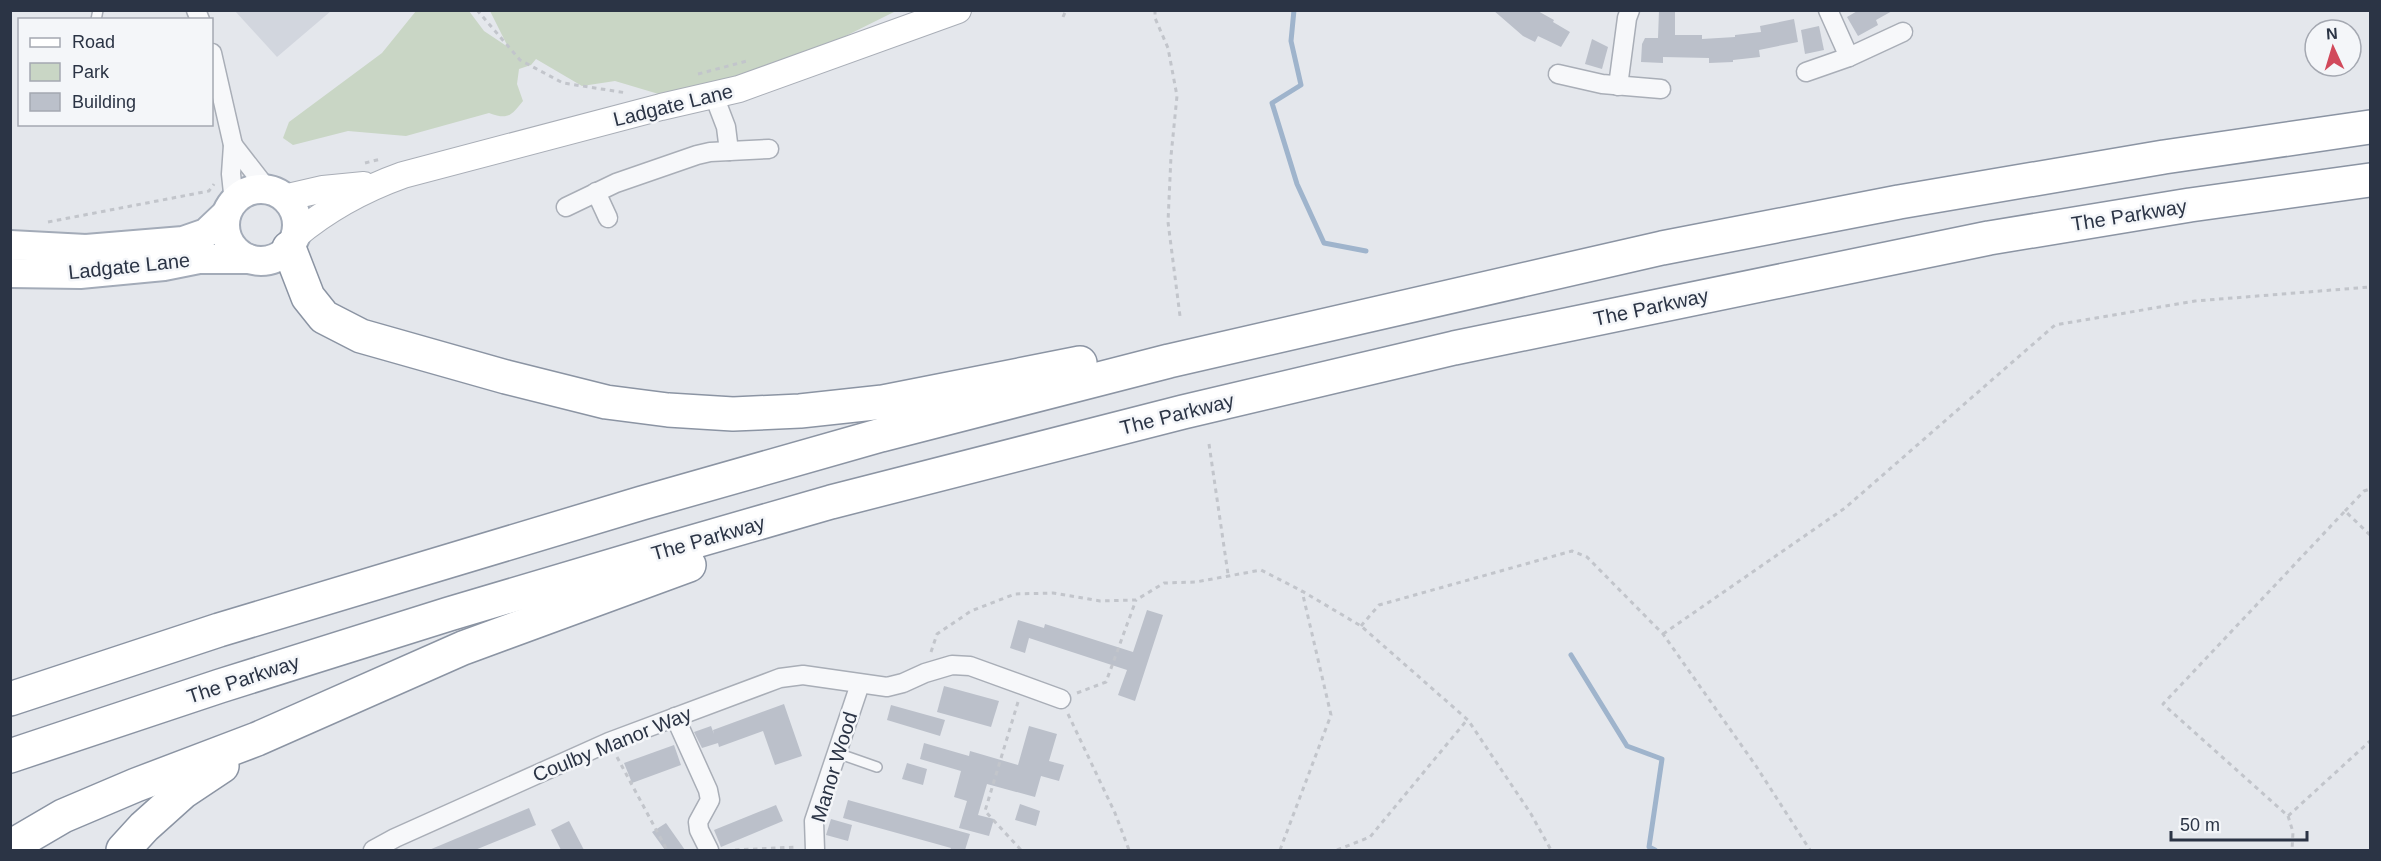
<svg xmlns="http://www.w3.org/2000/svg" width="2381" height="861" viewBox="0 0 2381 861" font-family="Helvetica,sans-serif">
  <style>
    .built { fill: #d2d6de }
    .green { fill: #c9d6c5 }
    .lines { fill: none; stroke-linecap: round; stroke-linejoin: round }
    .stream { stroke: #9fb4cc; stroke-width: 5 }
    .building { fill: #bbc0ca }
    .lane-casing { stroke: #a9aeb7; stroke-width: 12 }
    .street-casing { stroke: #a9aeb7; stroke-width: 21 }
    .secondary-casing { stroke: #a9aeb7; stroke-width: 28 }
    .primary-casing { stroke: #a3abb8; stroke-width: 32 }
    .highway-casing { stroke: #8b94a3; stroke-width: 36 }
    .path { stroke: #c2c5cb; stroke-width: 3; stroke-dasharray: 4.5 4.5; stroke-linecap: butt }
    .lane { stroke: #f7f8fa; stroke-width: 9 }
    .street { stroke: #f7f8fa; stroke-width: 18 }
    .secondary { stroke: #fff; stroke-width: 26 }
    .primary { stroke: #fff; stroke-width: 28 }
    .highway { stroke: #fff; stroke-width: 33 }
    .labels { text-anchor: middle; stroke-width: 5; stroke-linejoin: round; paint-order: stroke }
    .street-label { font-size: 20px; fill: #2b3445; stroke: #f4f6f9 }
  </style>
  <rect width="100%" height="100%" fill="#e4e7ec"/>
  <path class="built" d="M235,11h96l-54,46z"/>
  <path class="green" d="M416,11h53l15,20 24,16 -18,-36h406l-157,78 -77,6 -47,-14 -33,5 -46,-27 -5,6 -12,4 -2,15 6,17c-12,15 -15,19 -34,12l-83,23 -58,-5 -55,14 -10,-7 6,-16 93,-69z"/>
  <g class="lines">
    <g class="stream">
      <path d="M1294,10l-3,31 10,44 -29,18 25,81 27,59 42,8"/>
      <path d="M1571,655l56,91 35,13 -13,88 6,3"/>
    </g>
  </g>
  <g class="building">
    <path d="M1493,10h43l18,10 -1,2 17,10 -9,15 -23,-11 -3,6 -12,-6z"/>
    <path d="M1659,10h16v25h27v4l33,-2v-2l26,-3 -1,-6 34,-7 4,23 -39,8 1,7 -27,3v2l-24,1v-5l-46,-1v6l-22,-1 1,-18 3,-6h13z"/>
    <path d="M1859,10h35l-18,10 2,5 -20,11 -11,-19z"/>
    <path d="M1819,26l5,24 -19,4 -4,-24z"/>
    <path d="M1592,39l16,8 -6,22 -17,-5z"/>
    <path d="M1147,610l16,5 -28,86 -17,-6 9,-25 -98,-32 -4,15 -15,-5 8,-28 26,8 1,-4 88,28z"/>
    <path d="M944,686l55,15 -8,26 -54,-15z"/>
    <path d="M784,704l18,52 -27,9 -12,-34 -44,16 -1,-4 -16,5 -8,-16 17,-6 3,8 -1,-4z"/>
    <path d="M891,705l54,15 -5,16 -53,-16z"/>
    <path d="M1029,726l28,8 -8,27 15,4 -5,16 -18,-5 -6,21 -48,-13 -9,31 16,4 -5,17 -30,-8 8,-27 -13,-4 7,-26 -41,-12 4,-16 45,13 1,-5 48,14z"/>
    <path d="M674,745l7,20 -49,18 -8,-20z"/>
    <path d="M907,763l20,6 -4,16 -21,-6z"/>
    <path d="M848,800l122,34 -5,16h-15l1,-2 -108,-30z"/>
    <path d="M1020,804l20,7 -4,15 -21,-6z"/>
    <path d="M776,805l7,16 -62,26 -7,-17z"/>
    <path d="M529,808l7,17 -61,25h-46z"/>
    <path d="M831,819l21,6 -4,16 -22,-6z"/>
    <path d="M569,821l15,29h-23l-10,-20z"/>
    <path d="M666,823l19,27h-20l-13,-18z"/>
  </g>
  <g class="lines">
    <defs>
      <g id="lane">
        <path d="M96,20l2,-10"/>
        <path d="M837,753l40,14"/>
      </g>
      <g id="street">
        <path d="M196,10l4,10"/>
        <path d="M1828,10l21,47"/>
        <path d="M212,53l21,92 -2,29 2,19 -3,13"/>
        <path d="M1806,72l43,-15 54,-25"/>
        <path d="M1558,74l44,10 59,5"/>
        <path d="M1618,86l9,-68 3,-8"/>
        <path d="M713,93l13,34 3,24"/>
        <path d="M233,145l35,45"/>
        <path d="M596,192l12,26"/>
        <path d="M566,207l50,-24 81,-28 13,-3 59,-3"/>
        <path d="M675,717l33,73 2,10 -12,22 1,8 10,20"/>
        <path d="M373,850l22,-12 214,-96 171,-64 23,-3 84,12 16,-4 22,-10 27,-8 18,1 91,33"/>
        <path d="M815,850l-1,-29 46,-137"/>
      </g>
      <g id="secondary">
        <path d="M284,198l39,-9 41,-4"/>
        <path d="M295,236c32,-27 69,-47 108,-61l258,-68 78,-18 219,-79"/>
      </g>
      <g id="primary">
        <circle cx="261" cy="225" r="36"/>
        <path d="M10,245l76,4 97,-8 23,-8 19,-18"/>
        <path d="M10,273l70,1 84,-8 35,-7h49"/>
      </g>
      <g id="highway">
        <path d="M289,248l19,49 16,20 37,19 145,41 100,25 62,8 65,4 67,-3 83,-9 197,-39"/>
        <path d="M10,699l209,-69 423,-127 239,-68 288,-74 493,-113 237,-46 265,-45 206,-30"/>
        <path d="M10,756l210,-70 229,-72 219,-65 163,-47 352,-90 271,-64 535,-110 201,-33 180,-25"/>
        <path d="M10,847l53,-31 73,-31 121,-46 206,-91 226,-83"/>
        <path d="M123,850l21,-23 39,-35 39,-26"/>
      </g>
    </defs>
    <use href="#lane" class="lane-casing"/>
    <use href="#street" class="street-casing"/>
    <use href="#secondary" class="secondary-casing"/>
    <use href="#primary" class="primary-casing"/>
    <use href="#highway" class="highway-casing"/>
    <g class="path">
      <path d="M477,10l43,50 43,23 64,10"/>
      <path d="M1155,10v8l13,30 9,48 -6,60 -3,66 12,94"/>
      <path d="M1063,17l3,-7"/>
      <path d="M698,74l49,-13"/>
      <path d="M365,163l16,-4"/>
      <path d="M48,222l161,-31 5,-7"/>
      <path d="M1209,444l19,130"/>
      <path d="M2345,511l19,-20 6,-2"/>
      <path d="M2370,535l-25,-24 -182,193 125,112 82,-75"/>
      <path d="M1361,626l18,-21 193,-54 15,6 76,77 93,132 54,84"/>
      <path d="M1663,634l182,-126 210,-183 140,-24 175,-14"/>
      <path d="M931,652l6,-18 34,-23 44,-17 38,-1 47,8 36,-1 28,-17 32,-1 65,-12 41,21 59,35 107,94 63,94 20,36"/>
      <path d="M1077,693l29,-11 30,-82"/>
      <path d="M1018,702l-33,109 36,39"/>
      <path d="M1068,714l47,99 14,37"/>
      <path d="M617,757l50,93"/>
      <path d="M2288,816l5,16 -1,18"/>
      <path d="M735,850l62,-3"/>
      <path d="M1280,850l51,-135 -29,-124"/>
      <path d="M1337,850l33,-13 97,-117"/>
    </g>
    <use href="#lane" class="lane"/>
    <use href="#street" class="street"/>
    <use href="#secondary" class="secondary"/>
    <use href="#primary" class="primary"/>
    <use href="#highway" class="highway"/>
  </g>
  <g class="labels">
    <g class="street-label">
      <text transform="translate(673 105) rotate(-14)" y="7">Ladgate Lane</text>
      <text transform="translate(2129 215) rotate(-9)" y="7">The Parkway</text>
      <text transform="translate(129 266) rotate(-6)" y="7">Ladgate Lane</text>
      <text transform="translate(1651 307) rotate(-12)" y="7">The Parkway</text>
      <text transform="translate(1177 414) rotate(-14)" y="7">The Parkway</text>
      <text transform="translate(708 538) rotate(-16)" y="7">The Parkway</text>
      <text transform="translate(243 679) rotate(-18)" y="7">The Parkway</text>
      <text transform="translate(612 744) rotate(-22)" y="7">Coulby Manor Way</text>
      <text transform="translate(834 767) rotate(-73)" y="7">Manor Wood</text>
    </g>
  </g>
  <rect width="2381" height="861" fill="none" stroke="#2b3445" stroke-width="24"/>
  <rect x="18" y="18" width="195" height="108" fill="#f4f6f9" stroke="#a4a8b1" stroke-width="1.5"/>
  <rect x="30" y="38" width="30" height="9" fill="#ffffff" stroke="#a4a8b1" stroke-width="1.5"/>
  <text x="72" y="48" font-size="18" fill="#2b3445">Road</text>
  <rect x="30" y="63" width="30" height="18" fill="#c9d6c5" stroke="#a4a8b1" stroke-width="1.5"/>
  <text x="72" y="78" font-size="18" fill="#2b3445">Park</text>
  <rect x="30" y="93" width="30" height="18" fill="#bbc0ca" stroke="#a4a8b1" stroke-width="1.5"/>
  <text x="72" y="108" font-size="18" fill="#2b3445">Building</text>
  <g transform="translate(2333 48) rotate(356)"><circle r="28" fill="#f4f6f9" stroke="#a4a8b1" stroke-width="1.5"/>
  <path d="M0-4.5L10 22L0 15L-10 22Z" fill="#d1495b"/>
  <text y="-9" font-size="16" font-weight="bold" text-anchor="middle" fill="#2b3445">N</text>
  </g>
  <path d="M2171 831v9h136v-9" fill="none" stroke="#2b3445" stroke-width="3"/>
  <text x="2180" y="831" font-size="18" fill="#2b3445" stroke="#f4f6f9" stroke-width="4.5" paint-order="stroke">50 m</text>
</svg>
